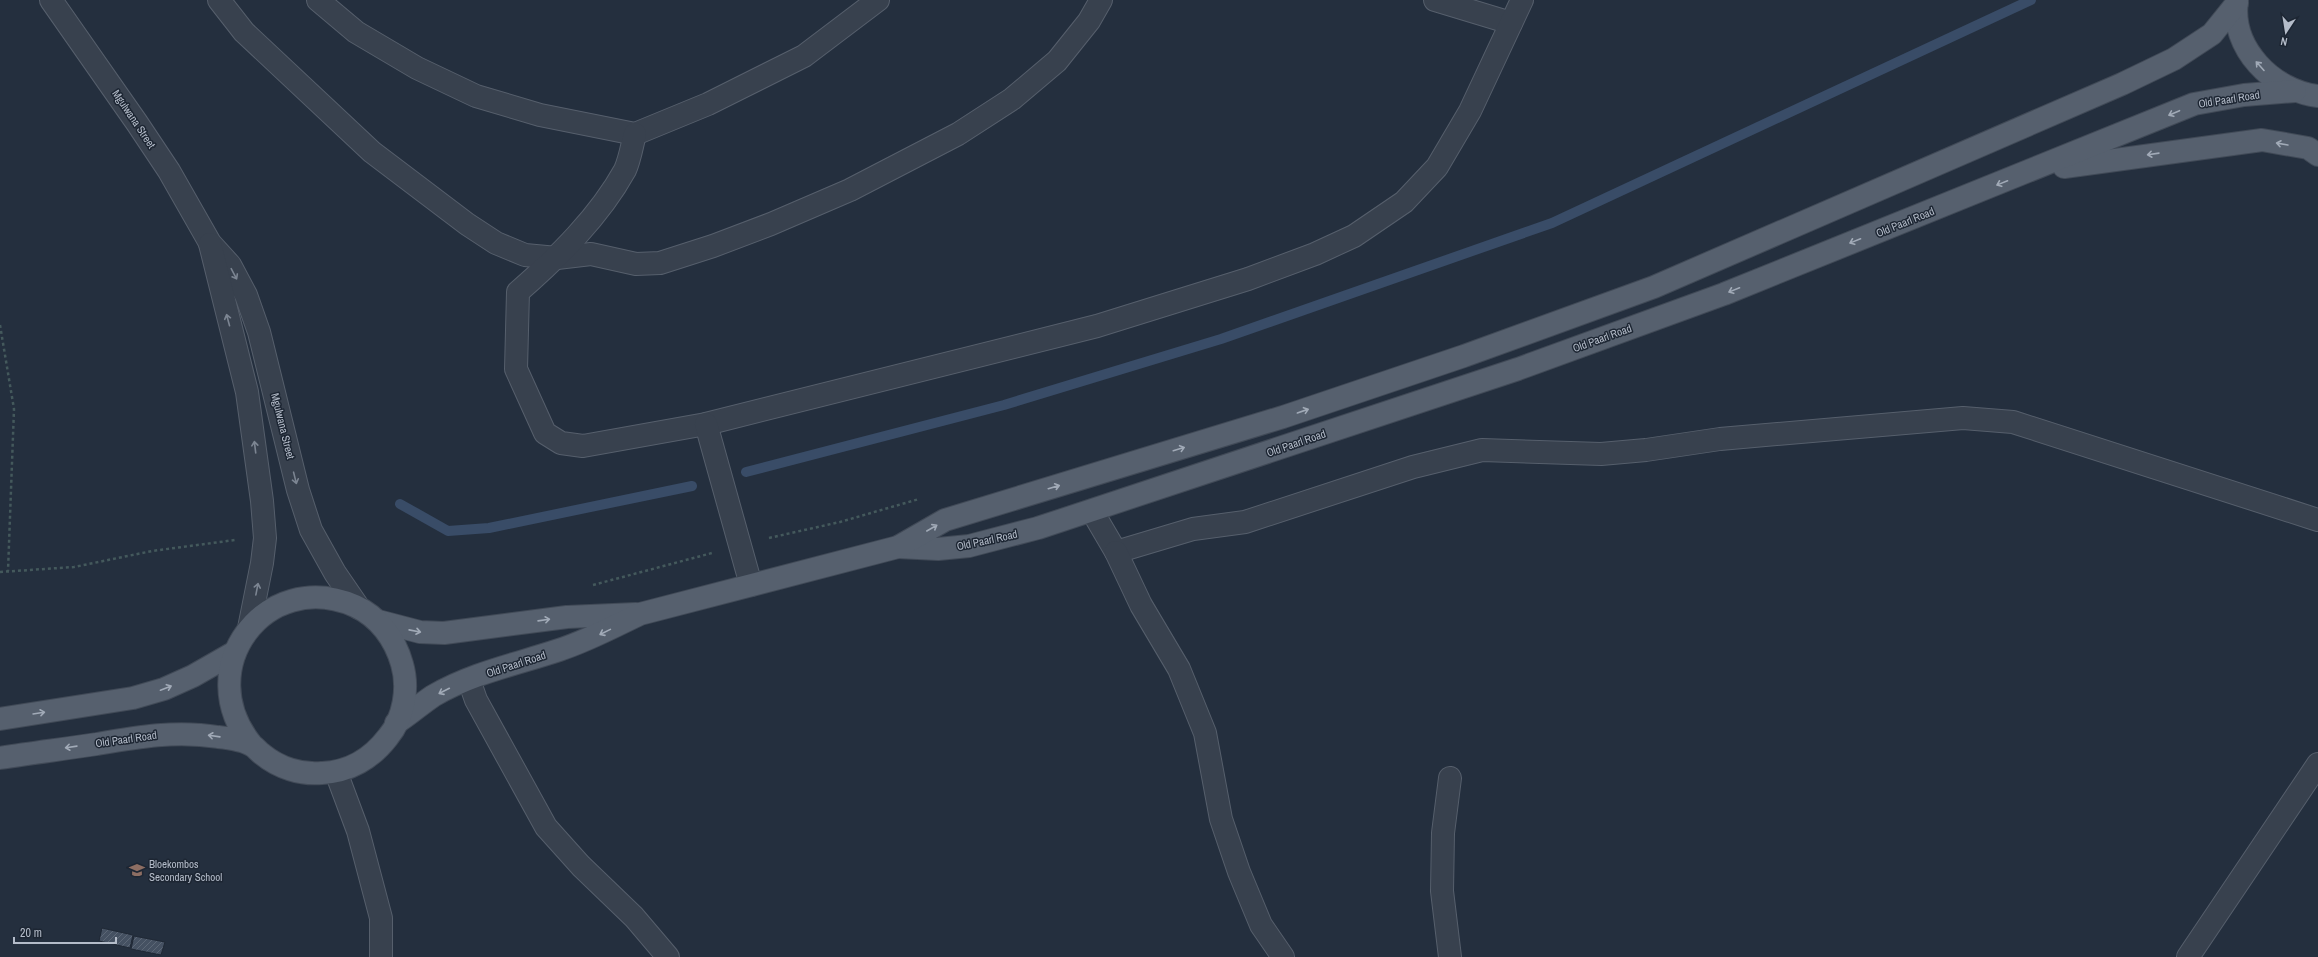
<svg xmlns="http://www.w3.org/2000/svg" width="2318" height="957" viewBox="0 0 2318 957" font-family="'Archivo Narrow',sans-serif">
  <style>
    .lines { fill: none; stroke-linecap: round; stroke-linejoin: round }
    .stream { stroke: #394c67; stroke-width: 10 }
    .building { fill: url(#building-hatch); stroke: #1f2835 }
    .minor-casing { stroke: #565f6c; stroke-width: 24 }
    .major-casing { stroke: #414a57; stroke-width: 24 }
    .path { stroke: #44595c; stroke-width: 2.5; stroke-dasharray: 3 3; stroke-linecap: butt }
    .minor { stroke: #38414e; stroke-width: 22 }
    .major { stroke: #56606e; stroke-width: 22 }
    .oneway { stroke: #a1aab7 }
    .oneway2 { stroke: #7c8592 }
    .labels { text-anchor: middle; stroke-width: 3; stroke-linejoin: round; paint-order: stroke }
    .street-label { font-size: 11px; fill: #b4bcc9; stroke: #1d2633 }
    .poi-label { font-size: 11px; fill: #b4bcc9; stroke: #1d2633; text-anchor: start }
  </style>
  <defs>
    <pattern id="building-hatch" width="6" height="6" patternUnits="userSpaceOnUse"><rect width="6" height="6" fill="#455162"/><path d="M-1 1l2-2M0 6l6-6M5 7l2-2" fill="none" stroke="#5d6877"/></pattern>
  </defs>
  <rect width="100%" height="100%" fill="#242f3e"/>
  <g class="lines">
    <g class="stream">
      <path d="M746,472l258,-67 217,-66 331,-116 479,-223"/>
      <path d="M400,504l48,27 41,-3 203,-42"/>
    </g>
  </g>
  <g class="building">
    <path d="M102,928l31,7 -3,13 -31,-7z"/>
    <path d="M134,936l31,6 -4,13 -30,-6z"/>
  </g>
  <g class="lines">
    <defs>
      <g id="minor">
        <path d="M51,0l86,123 32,48 41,72 20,22 16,30 13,37 39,158 13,40 24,43 24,35"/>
        <path d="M219,0l25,32 128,120 95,72 29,19 29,12 32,3 34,-4 45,10 24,-1 53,-17 58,-22 79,-34 108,-56 54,-35 45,-38 32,-40 12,-21"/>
        <path d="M318,0l38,32 61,36 59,28 64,19 95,19 73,-30 96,-48 74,-56"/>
        <path d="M1435,0l76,23"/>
        <path d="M635,134c-3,11 -5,25 -10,36 -26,47 -67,87 -107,122l-2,77 29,64 16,10 22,3 123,-22 391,-98 151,-47 67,-25 39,-18 50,-34 33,-35 33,-56 52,-111"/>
        <path d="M210,244l37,148 15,109 3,37 -3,25 -13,65"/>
        <path d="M706,424l45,161"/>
        <path d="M1092,511l24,41 77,-23 52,-7 168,-55 69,-17 119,4 45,-4 74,-11 243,-21 50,4 305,98"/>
        <path d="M1116,552l25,53 38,64 26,64 16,86 18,53 22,53 22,32"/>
        <path d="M469,680l7,20 70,127 35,39 53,51 34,40"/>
        <path d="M336,772l22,59 23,87v39"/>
        <path d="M1450,778l-7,55 -1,58 8,66"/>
        <path d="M2188,957l130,-193"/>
      </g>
      <g id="major">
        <path d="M2237,0c-7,48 36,91 81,96"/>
        <path d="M2064,167l198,-27 46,8 10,7"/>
        <path d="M898,547l40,2 31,-3 69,-18 480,-159 206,-75 470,-190 50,-9 51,-4"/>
        <path d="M378,621l42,11 24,1 123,-16 69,-3"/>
        <path d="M0,719l133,-21 31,-9 29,-13 42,-24"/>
        <path d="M396,723c13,-8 25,-19 37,-27 39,-23 84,-32 126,-46 28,-9 54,-23 81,-36l258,-67 47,-27 338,-103 181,-61 190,-69 468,-203 52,-25 38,-25 25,-31"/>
        <path d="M0,758c32,-5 64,-9 97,-14 40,-7 79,-14 121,-7 10,1 26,3 35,9 3,2 6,6 9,8 17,14 39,21 60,19 27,-1 50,-15 66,-36 16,-19 21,-49 14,-73 -7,-25 -23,-47 -47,-58 -90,-39 -165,63 -103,139"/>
      </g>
    </defs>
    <use href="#minor" class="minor-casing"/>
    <use href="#major" class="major-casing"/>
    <g class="path">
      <path d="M0,325l14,84 -6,162"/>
      <path d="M769,538l71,-16 79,-23"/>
      <path d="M0,572l74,-5 78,-16 83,-11"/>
      <path d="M593,585l119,-32"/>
    </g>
    <use href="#minor" class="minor"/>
    <use href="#major" class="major"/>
  </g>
  <defs><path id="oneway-shaft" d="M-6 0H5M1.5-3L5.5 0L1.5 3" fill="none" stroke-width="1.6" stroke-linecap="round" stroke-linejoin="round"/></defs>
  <g class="oneway">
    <use href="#oneway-shaft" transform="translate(2260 66) rotate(-132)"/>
    <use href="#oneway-shaft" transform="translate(2174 113) rotate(157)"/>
    <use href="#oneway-shaft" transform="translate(2282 144) rotate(-170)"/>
    <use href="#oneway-shaft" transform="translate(2153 154) rotate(172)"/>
    <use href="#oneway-shaft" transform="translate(2002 183) rotate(158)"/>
    <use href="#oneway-shaft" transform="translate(1855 241) rotate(158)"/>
    <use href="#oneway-shaft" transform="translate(1734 290) rotate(158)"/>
    <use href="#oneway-shaft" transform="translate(1303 411) rotate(-19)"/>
    <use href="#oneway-shaft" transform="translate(1179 449) rotate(-17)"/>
    <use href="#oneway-shaft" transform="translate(1054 487) rotate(-16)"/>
    <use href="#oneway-shaft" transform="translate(932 528) rotate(-30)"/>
    <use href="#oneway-shaft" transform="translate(544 620) rotate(-8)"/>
    <use href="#oneway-shaft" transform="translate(415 631) rotate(11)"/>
    <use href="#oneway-shaft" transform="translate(605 632) rotate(154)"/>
    <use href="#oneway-shaft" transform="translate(166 688) rotate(-21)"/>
    <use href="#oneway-shaft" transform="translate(444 691) rotate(153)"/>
    <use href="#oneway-shaft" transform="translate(39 713) rotate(-9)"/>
    <use href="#oneway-shaft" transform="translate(214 736) rotate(-172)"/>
    <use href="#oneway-shaft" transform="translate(71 747) rotate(172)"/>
  </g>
  <g class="oneway2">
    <use href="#oneway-shaft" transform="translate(234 274) rotate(62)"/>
    <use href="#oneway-shaft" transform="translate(228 320) rotate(-105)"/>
    <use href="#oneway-shaft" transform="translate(255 447) rotate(-97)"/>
    <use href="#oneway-shaft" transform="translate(295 478) rotate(76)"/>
    <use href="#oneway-shaft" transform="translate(257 589) rotate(-79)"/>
  </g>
  <defs>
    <symbol id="school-bare" viewBox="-9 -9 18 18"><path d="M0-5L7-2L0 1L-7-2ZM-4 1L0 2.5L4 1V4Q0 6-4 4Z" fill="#8d6e63" stroke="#1d2633" stroke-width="2.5" paint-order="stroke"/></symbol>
  </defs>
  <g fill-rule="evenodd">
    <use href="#school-bare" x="126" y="859" width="22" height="22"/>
  </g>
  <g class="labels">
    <g class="street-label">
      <text transform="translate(2229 99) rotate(-9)" y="4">Old Paarl Road</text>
      <text transform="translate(134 119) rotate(56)" y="4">Mgulwana Street</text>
      <text transform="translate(1905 222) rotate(-22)" y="4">Old Paarl Road</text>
      <text transform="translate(1602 338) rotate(-20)" y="4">Old Paarl Road</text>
      <text transform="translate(283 426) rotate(76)" y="4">Mgulwana Street</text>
      <text transform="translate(1296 443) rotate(-19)" y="4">Old Paarl Road</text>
      <text transform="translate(987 540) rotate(-12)" y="4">Old Paarl Road</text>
      <text transform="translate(516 664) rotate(-18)" y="4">Old Paarl Road</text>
      <text transform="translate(126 739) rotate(-8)" y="4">Old Paarl Road</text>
    </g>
    <g class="poi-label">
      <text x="149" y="868">Bloekombos<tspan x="149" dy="13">Secondary School</tspan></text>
    </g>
  </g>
  <g transform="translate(2286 32) rotate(192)" stroke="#1d2633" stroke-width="3" paint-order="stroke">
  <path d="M0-3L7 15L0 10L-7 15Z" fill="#b4bcc9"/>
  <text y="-6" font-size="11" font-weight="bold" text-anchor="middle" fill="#b4bcc9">N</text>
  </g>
  <path d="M14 937v6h102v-6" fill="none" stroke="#b4bcc9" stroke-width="2"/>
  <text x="20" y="937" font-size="12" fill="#b4bcc9" stroke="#1d2633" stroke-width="3" paint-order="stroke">20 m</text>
</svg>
